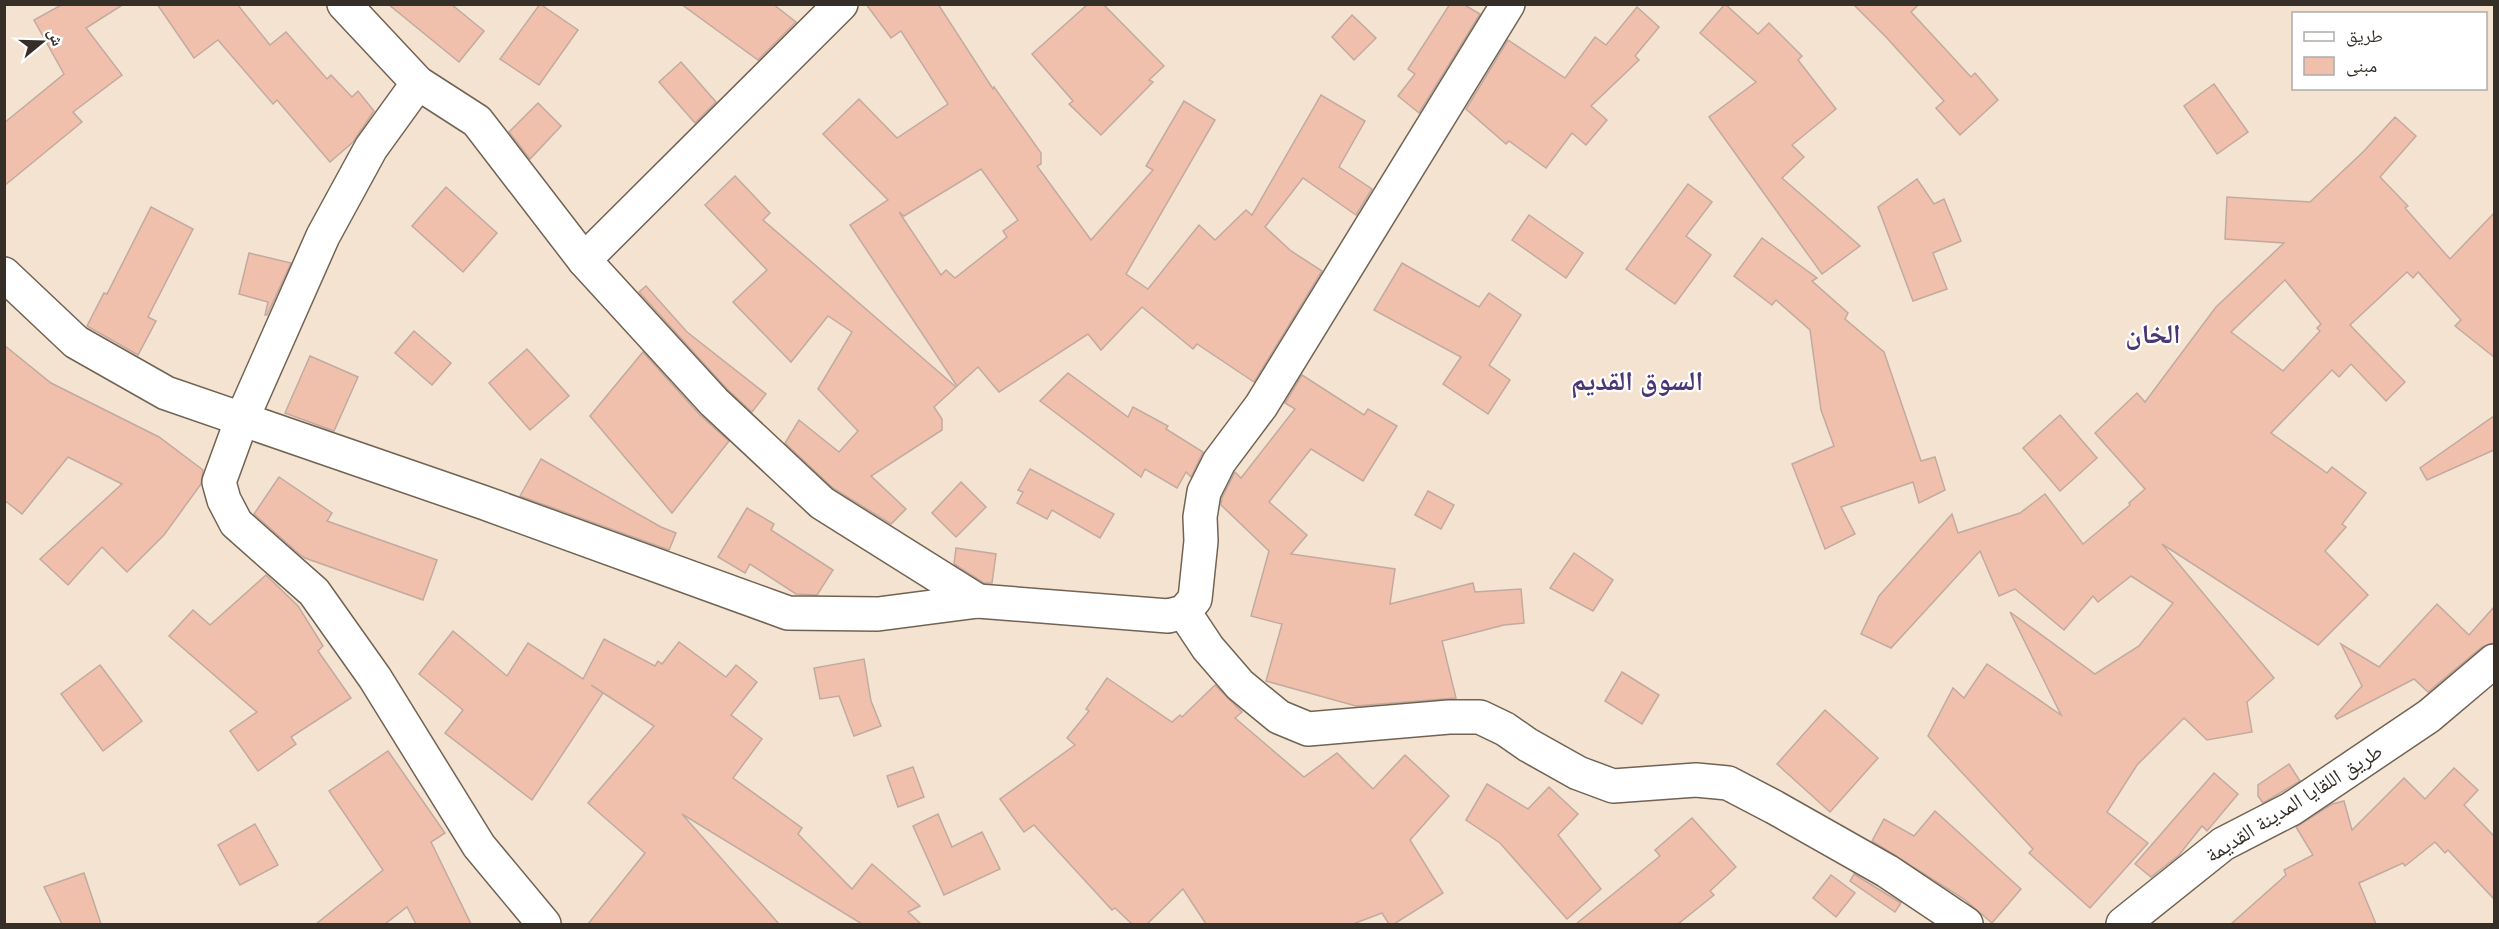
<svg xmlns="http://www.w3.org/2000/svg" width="2499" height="929" viewBox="0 0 2499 929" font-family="'Noto Sans','Noto Naskh Arabic',sans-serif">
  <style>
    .building { fill: #f0c0ac; stroke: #c2aaa0; stroke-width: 1.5; fill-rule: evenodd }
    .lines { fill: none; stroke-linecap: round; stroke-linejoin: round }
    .minor-casing { stroke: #726353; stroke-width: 36 }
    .minor { stroke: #fff; stroke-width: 33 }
    .labels { text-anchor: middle; stroke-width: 4.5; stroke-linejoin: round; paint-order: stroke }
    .street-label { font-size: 21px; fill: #362f28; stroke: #fff }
    .district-label { font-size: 27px; font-weight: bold; fill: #4a3673; stroke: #fff }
  </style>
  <rect width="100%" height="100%" fill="#f4e3d0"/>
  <g class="building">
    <path d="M63,4h61l-38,24 36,47 -49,37 9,10 -78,64v-63l60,-49 -30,-54z"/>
    <path d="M157,4h80l33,41 16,-13 41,47 4,-4 21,22 6,-6 16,20 -21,31 -23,20 -53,-62 -4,4 -55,-64 -24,18z"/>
    <path d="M388,4h63l33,27 -25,31z"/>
    <path d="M540,4l38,26 -39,55 -39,-26z"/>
    <path d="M681,4h92l23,18 -38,38z"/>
    <path d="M866,4h72l55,85 1,-2 47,66v11l-4,2 54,74 62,-70 -7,-4 38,-65 31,19 -89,154 22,15 51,-64 16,15 31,-30 6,5 69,-120 44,26 -26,46 33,22 -16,26 -53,-37 -38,49 26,24 31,20 -68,111 -57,-38 -4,5 -51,-42 -41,43 -13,-16 -89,58 -21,-25 -21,19 -107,-161 38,-25 -65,-66 36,-35 38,39 51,-34 -47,-73 -10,7zM981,169l37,51 -15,11 4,6 -52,41 -9,-8 -5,5 -42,-63 5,4z"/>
    <path d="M1088,4h15l61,62 -15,14 4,2 -52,53 -32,-31 4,-3 -41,-47z"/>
    <path d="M1450,4h13l17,10 -61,99 -21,-17 17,-22 -7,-5z"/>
    <path d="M1725,4l33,30 11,-11 33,33 -4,4 38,49 -44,36 12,12 -22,21 78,68 -38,28 -113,-157 47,-35 -56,-49z"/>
    <path d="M1853,4h66l-8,8 60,65 4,-4 23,27 -38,35 -24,-27 8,-7 -58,-64z"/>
    <path d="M1637,7l22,20 -24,29 4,4 -48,46 16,14 -21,25 -14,-12 -26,35 -37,-27 -3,3 -40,-35 42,-69 57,38 30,-41 11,8z"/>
    <path d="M1352,15l24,23 -22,22 -22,-23z"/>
    <path d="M681,62l35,40 -21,21 -36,-41z"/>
    <path d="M2214,84l34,48 -31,22 -33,-48z"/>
    <path d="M538,103l23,23 -31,33 -21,-27z"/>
    <path d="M2395,117l21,19 -36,41 28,29 -3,2 45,51 44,-46v144l-39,-31 6,-6 -43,-48 -5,6 -6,-6 -57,53 55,57 -19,19 -35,-37 -12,13 -7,-7 -61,63 56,40 5,-6 34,26 -24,31 4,3 -21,24 43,44 -50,50 -156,-101 112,134 -27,24 5,30 -45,8 -23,-22 -47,47 -30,47 41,31 -58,65 -61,-55 4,-4 -105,-113 25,-48 11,10 23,-34 74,51 -51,-103 85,62 44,-28 34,-43 -42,-27 -33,26 -5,-6 -29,34 -49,-41 -16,7 -19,-45 -89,97 -30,-14 18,-38 73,-82 6,19 62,-20 25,-19 38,50 47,-39 -1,-2 16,-14 -50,-56 42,-40 8,9 71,-95 68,-64 -59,-4 2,-42 83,5 54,-51zM2285,280l36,44 -4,4 3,3 -37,40 -52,-39z"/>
    <path d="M735,176l35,37 -7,7 193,167 -22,20 8,12v11l-71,46 35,33 -15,15 -58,-36 -48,-45 14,-23 40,32 19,-21 -40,-42 34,-57 -24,-16 -37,46 -58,-60 34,-32 -62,-65z"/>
    <path d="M1917,179l17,25 10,-5 17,42 -28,12 14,36 -34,12 -35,-94z"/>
    <path d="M1688,184l24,18 -26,34 25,19 -36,49 -49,-35z"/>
    <path d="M446,187l51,46 -34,39 -51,-46z"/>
    <path d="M151,207l42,22 -45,88 8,4 -18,34 -51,-29 17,-33 3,1z"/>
    <path d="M1529,215l54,38 -17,25 -54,-38z"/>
    <path d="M1762,238l55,40 -5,3 36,32 -3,6 39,33 37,109 14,-4 10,33 -26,13 -6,-21 -72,25 14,27 -30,15 -33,-85 42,-18 -13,-36 -11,-80 -34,-30 -4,5 -38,-29z"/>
    <path d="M249,253l42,10 -24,52h-2l3,-13 -29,-8z"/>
    <path d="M1402,263l77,44 10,-14 32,22 -32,50 21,15 -22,34 -45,-30 18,-27 -87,-47z"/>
    <path d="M646,286l41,46 79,62 -14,18 -25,-23 -88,-97z"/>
    <path d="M414,331l37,32 -19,22 -37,-32z"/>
    <path d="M4,345l47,38 108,54 44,33 -2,14 -37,51 -37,37 -25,-25 -34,38 -28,-26 82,-75 -54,-27 -46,57 -18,-14z"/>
    <path d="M527,349l42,47 -39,34 -41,-47z"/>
    <path d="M643,352l57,63 29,26 -57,72 -82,-97z"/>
    <path d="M310,356l48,21 -24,54 -49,-18z"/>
    <path d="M1068,373l60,44 5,-10 35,19 -2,3 37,23 -12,25 -5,-5 -9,16 -32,-19 -4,8 -101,-76z"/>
    <path d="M1302,375l62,40 4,-6 29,17 -34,55 -52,-32 -42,53 38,33 -16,19 104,15 -5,35 83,-21 2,9 46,-3 3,34 -20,2 -62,16 14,57 -100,8 -90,-25 16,-57 -31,-8 18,-65 -48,-46 1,-7 13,-26 6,6 54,-69 -10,-6z"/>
    <path d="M2060,415l37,43 -37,33 -37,-43z"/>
    <path d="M2494,416v34l-67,30 -7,-12z"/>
    <path d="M541,459l120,68 15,6 -7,17 -149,-54z"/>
    <path d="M1030,469l84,45 -14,24 -48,-28 -5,9 -30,-16 6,-11 -5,-2z"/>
    <path d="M279,477l53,36 -5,8 110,39 -14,40 -118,-42 -7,-5 -44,-39z"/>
    <path d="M961,482l25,25 -30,30 -24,-24z"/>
    <path d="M1428,491l26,14 -13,24 -26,-14z"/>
    <path d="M747,508l27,16 -3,6 62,40 -16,25 -21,-1 -46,-30 -5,9 -27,-16z"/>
    <path d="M956,548l40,6 -4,29h-8l-30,-19z"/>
    <path d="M1574,553l39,27 -20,31 -43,-23z"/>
    <path d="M266,575l32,31 25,40 -5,5 33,47 -60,39 5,7 -38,27 -28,-40 27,-19 -88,-76 24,-26 17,15z"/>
    <path d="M2437,604l32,31 25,-28v36l-12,4 -54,45 -14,-13 -77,40 -2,-3 27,-30 -21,-42 38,23z"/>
    <path d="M453,631l54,45 21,-33 55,36 21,-40 51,27 3,-5 4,3 17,-22 47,35 10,-12 21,17 -26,33 31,24 -29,39 69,50 -4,6 54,55 20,-25 48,42 -12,6 13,12h-59l-180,-110 97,110h-191l57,-71 -57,-50 66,-77 -63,-41 12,8 -71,107 -87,-67 18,-23 -44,-36z"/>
    <path d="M864,659l7,42 10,25 -27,10 -15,-40 -19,3 -6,-31z"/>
    <path d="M100,665l42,56 -39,30 -42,-57z"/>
    <path d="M1622,672l37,23 -17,29 -37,-23z"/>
    <path d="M1107,678l65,44 8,-7 2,2 33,-32 27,27 -7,6 69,59 33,-24 36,36 32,-34 44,41 -39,44 33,53 -49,31h-5l-7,-11 -29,11h-147l-23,-35 -36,35h-15l-17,-16 -3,2 -78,-85 -10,7 -24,-33 75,-54 -8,-7 22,-27 -3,-2z"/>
    <path d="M1825,710l53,48 -48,54 -53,-48z"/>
    <path d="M388,751l57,82 -14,9 40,82h-55l-9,-17 -22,17h-69l67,-54 -54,-79z"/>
    <path d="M2289,764l11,17 -37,22 -5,-7v-11z"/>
    <path d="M913,767l11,30 -26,10 -11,-31z"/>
    <path d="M2454,768l24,22 -14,15 30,31v63l-46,-49 -3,3 -10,-11 -30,24 -2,-3 -44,20 17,41h-145l55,-49 -2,-5 29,-15 -17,-28 36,-23 12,-3 8,29 52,-52 21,21z"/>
    <path d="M2214,773l24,21 -31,37 -5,-5 -23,29 -28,22 -16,-13z"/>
    <path d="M1487,784l41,25 21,-22 29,27 -20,21 43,54 -34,30 -67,-76 -34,-23z"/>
    <path d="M1935,811l86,78 -29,34 -28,-24 -92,-58 12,-22 30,17z"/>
    <path d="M938,814l14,33 30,-15 18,37 -56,26 -31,-69z"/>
    <path d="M1692,818l44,49 -26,24 4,4 -36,29h-102l84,-68 -5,-6z"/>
    <path d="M255,824l23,41 -38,20 -22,-40z"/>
    <path d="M84,873l17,51h-39l-18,-37z"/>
    <path d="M1854,874l47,29 -6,9 -45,-31z"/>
    <path d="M1831,875l24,18 -19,24 -23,-19z"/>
  </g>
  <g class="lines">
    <defs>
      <g id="minor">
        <path d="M344,4l74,79 59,38 107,139 130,142 108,101 156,98"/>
        <path d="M418,83l-47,65 -48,88 -81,183 -23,63 5,18 12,23 78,69 61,86 104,168 65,78"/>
        <path d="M584,260l257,-256"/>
        <path d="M4,274l72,68 90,51 316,109 306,111 90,1 100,-13 190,15 16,-4 11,-13 6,-58 -1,-24 4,-25 15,-30 42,-56 247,-402"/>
        <path d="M1184,612l24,36 32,37 39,32 29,12 141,-12h31l25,12 23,16 50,28 35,13 83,-6 32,3 46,24 113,64 79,53"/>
        <path d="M2123,924l100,-80 68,-35 138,-93 65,-55"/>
      </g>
    </defs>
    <use href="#minor" class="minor-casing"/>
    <use href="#minor" class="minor"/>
  </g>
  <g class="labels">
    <g class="street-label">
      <text transform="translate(2294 803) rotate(-32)" y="7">طريق اللقايا المدينة القديمة</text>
    </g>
    <g class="district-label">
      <text x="2153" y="343">الخان</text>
      <text x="1637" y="390">السوق القديم</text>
    </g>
  </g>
  <rect width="2499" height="929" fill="none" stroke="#362f28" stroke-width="12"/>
  <rect x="2292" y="12" width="195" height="78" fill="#ffffff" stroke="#afaca9" stroke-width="1.5"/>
  <rect x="2304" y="32" width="30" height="9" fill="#ffffff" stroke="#afaca9" stroke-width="1.5"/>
  <text x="2346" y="42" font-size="18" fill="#362f28">طريق</text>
  <rect x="2304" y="57" width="30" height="18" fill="#f0c0ac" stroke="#afaca9" stroke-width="1.5"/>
  <text x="2346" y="72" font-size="18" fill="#362f28">مبنى</text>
  <g transform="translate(42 42) rotate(71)" stroke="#ffffff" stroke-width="4.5" paint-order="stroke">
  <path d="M0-4.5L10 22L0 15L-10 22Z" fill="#362f28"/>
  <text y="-9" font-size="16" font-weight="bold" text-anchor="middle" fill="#362f28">ش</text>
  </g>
</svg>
